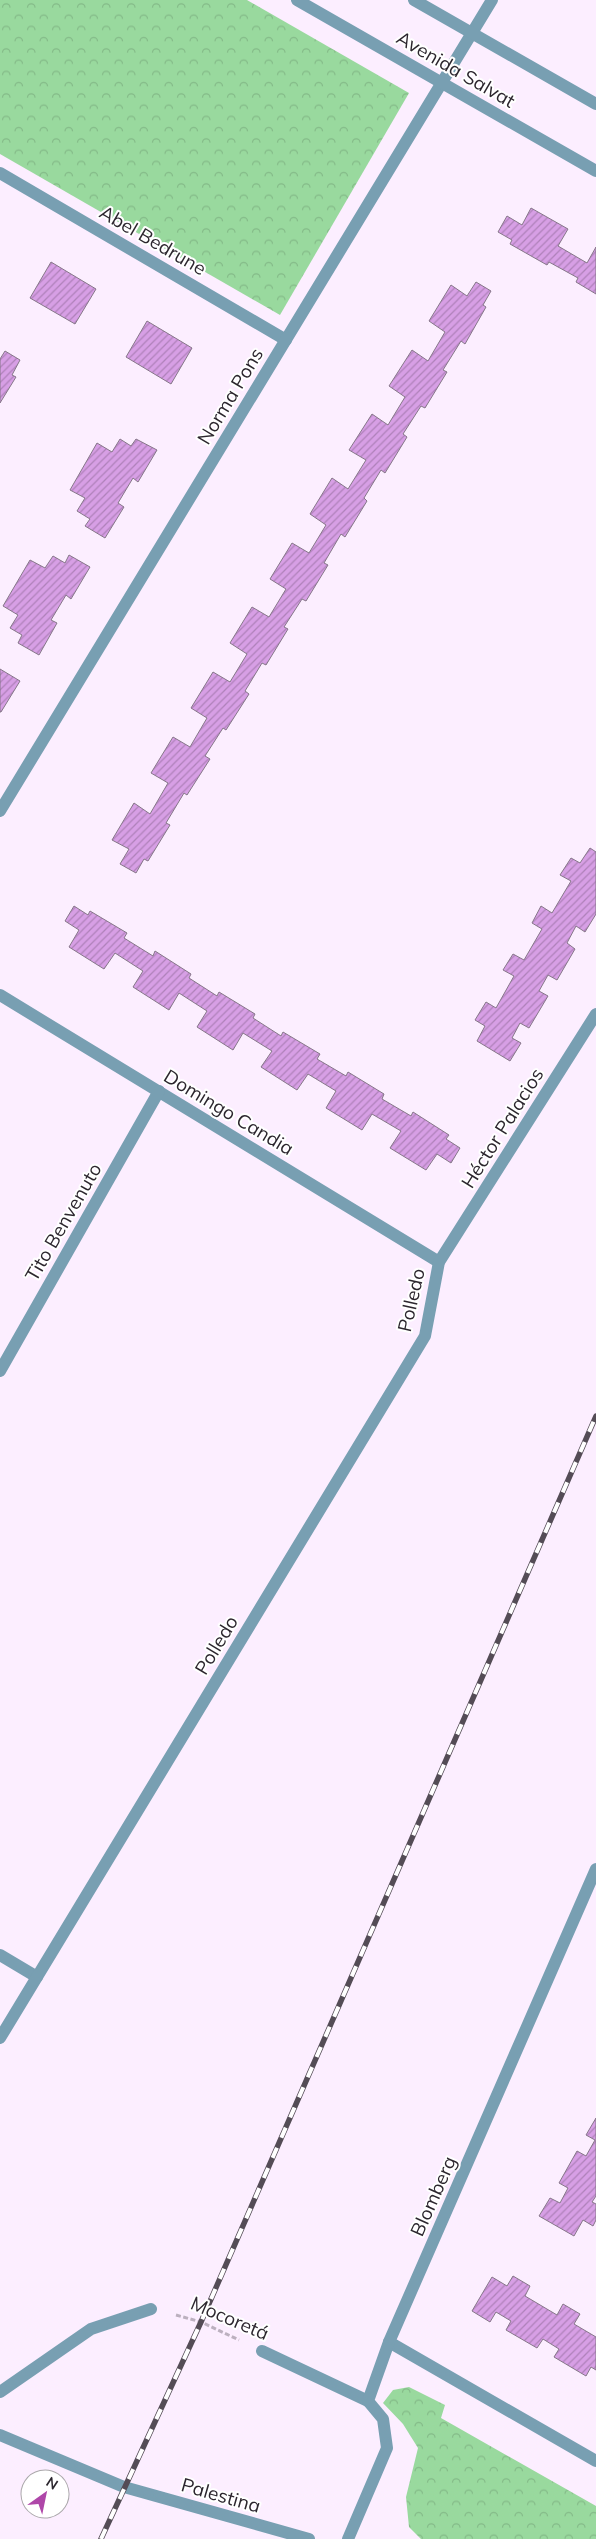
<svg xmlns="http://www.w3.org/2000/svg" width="596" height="2539" viewBox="0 0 596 2539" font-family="Mulish,sans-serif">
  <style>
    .forest { fill: url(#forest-crowns) }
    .building { fill: url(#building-hatch); stroke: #867789 }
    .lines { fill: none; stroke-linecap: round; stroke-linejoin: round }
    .path { stroke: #bcb0bf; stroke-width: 3; stroke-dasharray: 5 2.5; stroke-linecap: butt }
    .service { stroke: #789fb2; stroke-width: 12 }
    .minor { stroke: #789fb2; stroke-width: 12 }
    .tertiary { stroke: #789fb2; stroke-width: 12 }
    .rail-casing { stroke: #544c56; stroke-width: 5.5 }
    .rail { stroke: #fff; stroke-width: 4; stroke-dasharray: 11; stroke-linecap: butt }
    .labels { text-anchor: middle; stroke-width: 4; stroke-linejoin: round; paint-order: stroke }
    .street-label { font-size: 19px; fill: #2c262e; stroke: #fff }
  </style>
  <defs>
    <pattern id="forest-crowns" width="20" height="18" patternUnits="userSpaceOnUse" patternTransform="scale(1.25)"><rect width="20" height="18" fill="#99d99e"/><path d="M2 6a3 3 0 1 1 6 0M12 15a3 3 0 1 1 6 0" fill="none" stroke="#84ba88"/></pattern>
    <pattern id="building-hatch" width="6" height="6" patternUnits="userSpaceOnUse" patternTransform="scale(1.25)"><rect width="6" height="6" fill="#d79fe5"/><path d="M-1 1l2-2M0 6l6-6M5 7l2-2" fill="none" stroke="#af81ba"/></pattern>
  </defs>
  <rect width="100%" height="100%" fill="#fceeff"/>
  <g class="forest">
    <path d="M0,0h247l162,93 -129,222 -280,-161z"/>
    <path d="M409,2387l36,18 -4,13 155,88v33h-175l-12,-12 -3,-30 12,-49 -15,-24 -20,-21 10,-13z"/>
  </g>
  <g class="building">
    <path d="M531,208l37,21 -10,17 29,17 9,-16v47l-20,-12 2,-4 -29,-16 -2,3 -37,-21 2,-4 -14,-8 9,-16 15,9z"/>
    <path d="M51,262l45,27 -21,35 -45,-26z"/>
    <path d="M476,282l15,9 -8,14 3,2 -21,37 -4,-3 -18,29 4,2 -22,36 -4,-2 -18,28 4,3 -22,36 -4,-3 -17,28 3,3 -22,36 -4,-3 -17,29 4,2 -22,36 -4,-2 -18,28 4,2 -22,36 -4,-2 -17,28 4,3 -23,36 -3,-2 -18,28 5,3 -23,36 -3,-2 -18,30 4,2 -22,36 -4,-2 -8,14 -16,-9 9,-15 -17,-9 22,-37 16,11 18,-31 -17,-10 22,-36 17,10 17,-29 -16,-10 22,-36 17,10 17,-28 -17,-11 22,-36 17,10 17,-28 -16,-10 22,-36 17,10 17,-28 -16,-11 22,-36 16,11 18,-29 -17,-10 23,-36 16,11 17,-28 -16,-11 23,-36 16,11 17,-29 -16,-11 22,-36 16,11z"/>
    <path d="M147,321l45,27 -21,36 -45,-27z"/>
    <path d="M5,351l15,9 -8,15 4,2 -16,26v-44z"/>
    <path d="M120,439l11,7 5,-7 21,11 -19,32 -5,-4 -15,25 6,4 -19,31 -20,-12 5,-7 -13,-8 8,-13 -15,-8 27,-47 15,9z"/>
    <path d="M69,555l21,12 -19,32 -5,-4 -15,25 6,3 -18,32 -21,-12 4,-8 -12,-7 8,-13 -15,-9 27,-46 15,8 8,-12 12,7z"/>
    <path d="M0,669l20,12 -19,31h-1z"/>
    <path d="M590,848l6,4v62l-11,18 -9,-6 -9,17 8,6 -18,31 -9,-5 -9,16 9,5 -19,32 -9,-5 -8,15 9,5 -11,18 -33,-20 8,-15 -10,-6 11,-18 10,6 18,-32 -11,-6 10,-16 11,6 18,-31 -10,-6 9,-17 11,7 19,-32 -11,-6 11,-17 9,5z"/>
    <path d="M74,906l14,9 2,-4 37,22 -3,5 29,18 2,-5 36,23 -2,4 28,18 2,-4 36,22 -2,4 28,18 2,-4 37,22 -3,5 29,17 2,-4 36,22 -2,5 29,17 2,-4 36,23 -3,4 14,9 -9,15 -14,-9 -11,16 -36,-22 11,-17 -29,-17 -10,16 -36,-22 10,-17 -28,-17 -11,16 -36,-23 11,-16 -29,-18 -10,17 -36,-23 10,-16 -28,-18 -10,17 -36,-23 10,-16 -28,-18 -11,16 -35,-22 10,-17 -14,-9z"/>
    <path d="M596,2118v78l-4,6 4,2v16l-3,6 -10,-6 -9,16 -35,-20 11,-18 10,5 8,-15 -9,-5 18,-32 9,5 9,-16 -9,-5z"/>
    <path d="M513,2276l17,10 -5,10 32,19 6,-11 17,10 -6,10 22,13v33l-5,-3 -5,9 -32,-19 5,-8 -16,-10 -6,9 -31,-18 5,-9 -15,-9 -6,10 -18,-11 20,-34 15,9z"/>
  </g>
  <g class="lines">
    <path class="path" d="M176,2315l25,7 38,18"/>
    <g class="service">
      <path d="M262,2351l106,50"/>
      <path d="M0,2392l91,-63 60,-20"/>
    </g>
    <g class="minor">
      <path d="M0,173l286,167"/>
      <path d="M0,811l492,-811"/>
      <path d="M0,995l439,267"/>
      <path d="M0,1371l159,-280"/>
      <path d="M0,1955l37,22"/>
      <path d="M0,2038l425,-702 14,-74 157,-248"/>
      <path d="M389,2342l207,119"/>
      <path d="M348,2539l39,-91 -4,-29 -15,-18 21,-59 207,-473"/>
    </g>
    <g class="tertiary">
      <path d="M297,0l299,171"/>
      <path d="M414,0l182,104"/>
      <path d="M0,2435l124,52 185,52"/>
    </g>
    <defs>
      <path id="rail" d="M101,2539l100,-217 395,-906"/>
    </defs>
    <use href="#rail" class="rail-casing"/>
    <use href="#rail" class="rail"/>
  </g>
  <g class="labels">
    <g class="street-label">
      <text transform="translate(456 69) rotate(30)" y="7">Avenida Salvat</text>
      <text transform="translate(153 240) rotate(30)" y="7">Abel Bedrune</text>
      <text transform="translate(230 396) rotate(-59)" y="7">Norma Pons</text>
      <text transform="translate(229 1112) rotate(31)" y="7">Domingo Candia</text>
      <text transform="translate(502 1128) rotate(-58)" y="7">Héctor Palacios</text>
      <text transform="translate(63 1222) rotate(-60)" y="7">Tito Benvenuto</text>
      <text transform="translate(411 1300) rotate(-77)" y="7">Polledo</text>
      <text transform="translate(216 1645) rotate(-59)" y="7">Polledo</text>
      <text transform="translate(433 2196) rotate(-66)" y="7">Blomberg</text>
      <text transform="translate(230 2318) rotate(23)" y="7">Mocoretá</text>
      <text transform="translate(221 2495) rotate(16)" y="7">Palestina</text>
    </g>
  </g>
  <g transform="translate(45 2494) rotate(33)"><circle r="24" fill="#ffffff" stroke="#aba8ab"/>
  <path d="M0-4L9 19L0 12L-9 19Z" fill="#af47a9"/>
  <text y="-8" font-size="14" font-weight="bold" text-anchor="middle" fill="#2c262e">N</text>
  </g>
</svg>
